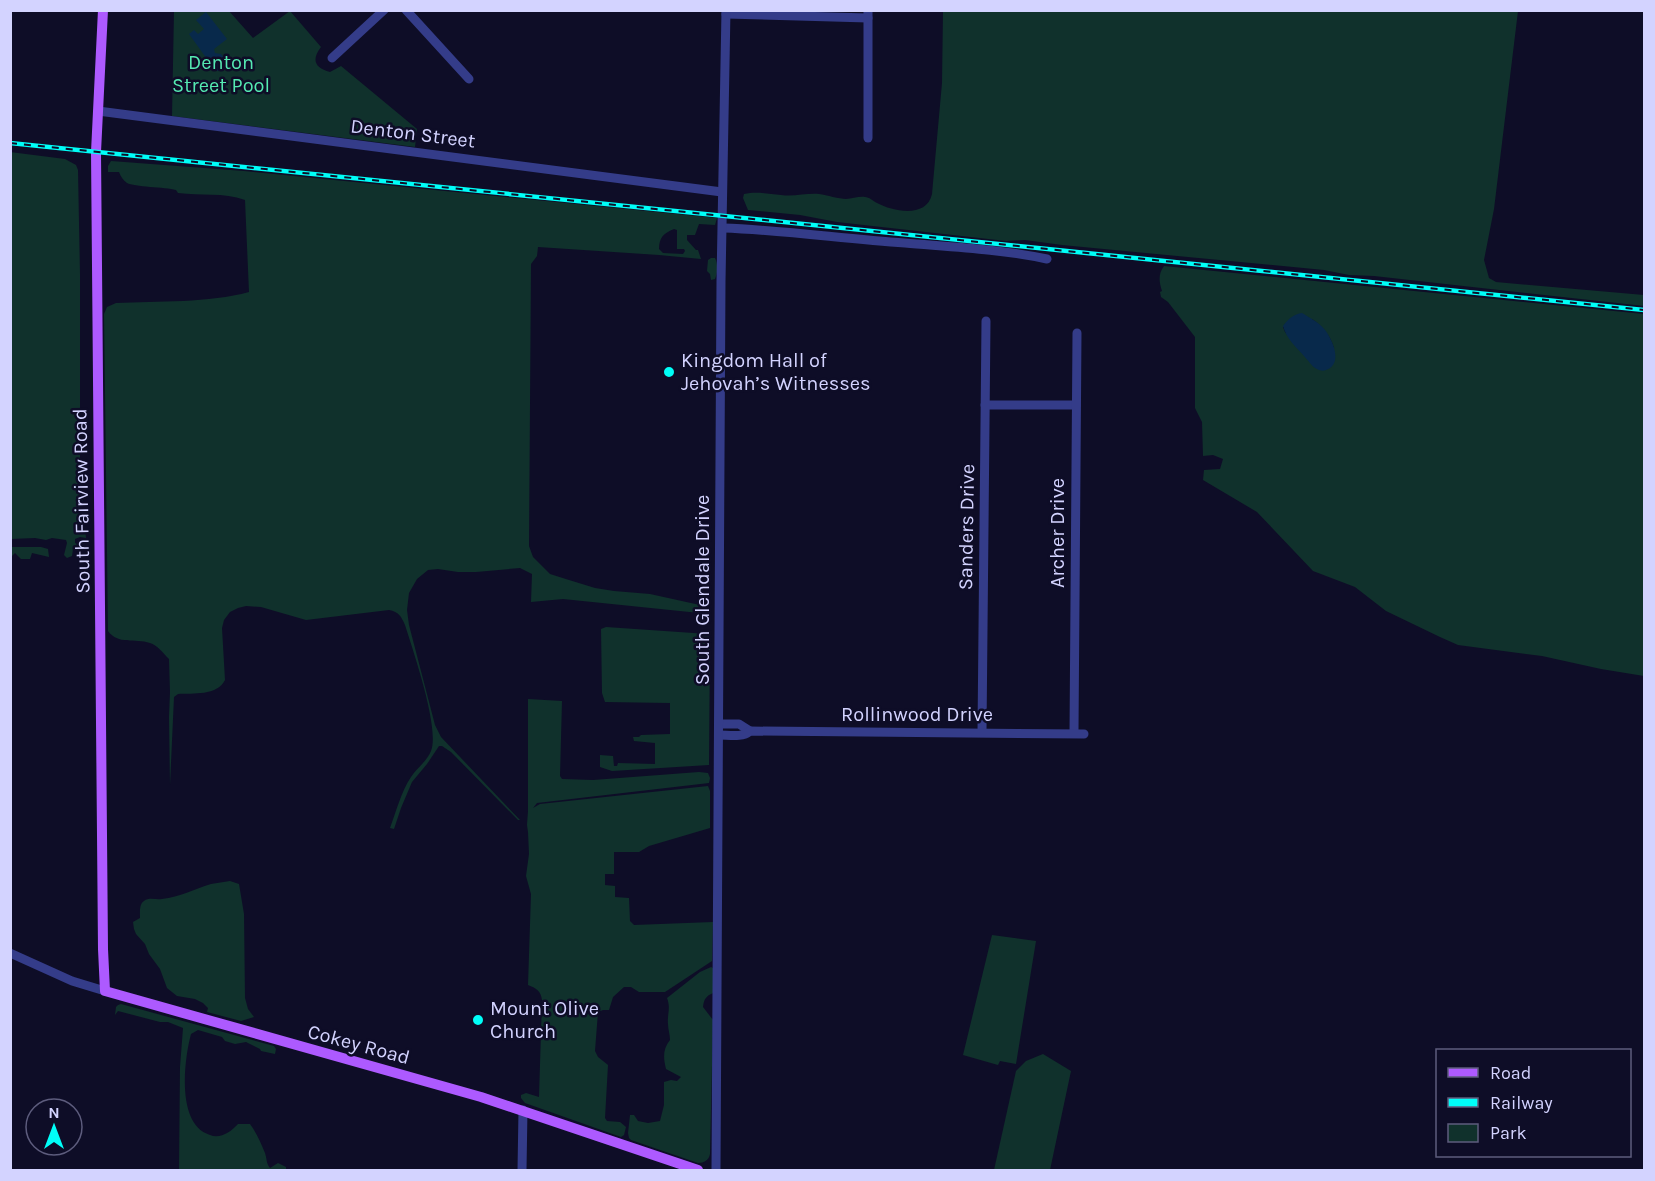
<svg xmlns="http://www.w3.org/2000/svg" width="1655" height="1181" viewBox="0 0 1655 1181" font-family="Karla,sans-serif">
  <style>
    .green { fill: #10312c; fill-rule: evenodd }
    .water { fill: #08294b }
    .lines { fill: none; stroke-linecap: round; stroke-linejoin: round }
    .minor { stroke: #343c89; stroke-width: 9 }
    .major { stroke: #ad5aff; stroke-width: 10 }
    .rail-casing { stroke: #00fef8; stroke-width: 4.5 }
    .rail { stroke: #0e0d27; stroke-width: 2; stroke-dasharray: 7; stroke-linecap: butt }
    .poi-dot { fill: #00fef8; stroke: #0e0d27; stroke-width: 2 }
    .labels { text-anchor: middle; stroke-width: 5; stroke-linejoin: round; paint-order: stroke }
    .park-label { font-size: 20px; fill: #55e9b2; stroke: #0e0d27 }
    .street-label { font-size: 20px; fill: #d3d3ff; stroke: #0e0d27 }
    .poi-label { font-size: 20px; fill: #d3d3ff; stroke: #0e0d27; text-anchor: start }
  </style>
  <rect width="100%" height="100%" fill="#0e0d27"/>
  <g class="green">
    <path d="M174,11h55l24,27 37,-27 31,36c-10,13 -6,21 9,25l11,-6 76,63 -2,18 -243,-31z"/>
    <path d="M943,11h575l-24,198 -10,51 5,18 7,4 148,13v11l-270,-30 -25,-1 -25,-5 -262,-25 -37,-5 -19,1 -169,-19 -37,-7 -52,-5 -5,-12 1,-4c13,-3 24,0 37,1 13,2 25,-2 38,-1 8,1 20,5 27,5 6,0 13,-3 19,-2 4,0 8,4 12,6 17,9 50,15 55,-9l10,-111z"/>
    <path d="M10,152l55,7 11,6 2,5 2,104v188l6,76 -6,-1 -5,2v4l5,2 1,3 -8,1 -1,7 -5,2 -3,-3 3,-12 -1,-3 -14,-2 -6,2 -11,-2 -24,1z"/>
    <path d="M111,161l133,10 473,47 -2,7 -16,-1 -4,11h-8v5l9,10h2l3,9 -42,-4 -121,-8 -1,9 -6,8 -2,282 4,11 17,17 19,6 26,8 19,3 36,3 59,13v7l-146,-15 -32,3 1,-28 -12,-6 -44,4h-18l-20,-3 -10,1 -11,9 -8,14 -2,17 2,15 26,100 6,12 79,83h-2l-67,-68 -9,-6h-3l-12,18 -15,18 -11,26 -7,21 -4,-1c6,-16 11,-36 21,-51 6,-9 16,-16 20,-26 9,-23 -18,-100 -26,-126 -4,-9 -6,-13 -16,-15l-83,10 -45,-13 -15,-1 -8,2 -8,4 -6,8 -2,8 3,52c-8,16 -32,13 -47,14l-4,3 -4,88 -1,-68 1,-25 -1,-33c-6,-6 -12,-14 -19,-16 -15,-5 -32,2 -42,-12l-4,-317 3,-7 9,-4c42,-2 93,0 133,-11l-4,-92c-22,-8 -44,-4 -67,-7l-2,-3c-11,-3 -42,-3 -49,-7 -4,-3 -6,-6 -8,-11h-11v-6zM674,229l3,1v19h7l1,2 -2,3 -20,-1 -4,-4c0,-12 5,-16 15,-20z"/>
    <path d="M711,258h4c3,6 3,14 0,21l-4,1 -1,-6 -3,-3 1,-11z"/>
    <path d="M1164,266l480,48v362l-43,-7 -59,-13 -84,-11 -18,-8 -54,-26 -31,-24 -42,-16 -56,-59 -54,-32 1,-10 16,-1 3,-10 -10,-4 -10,1 -1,-34 -7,-14v-71l-27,-35 -7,-5 -1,-5 2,-1c-3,-9 -4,-17 2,-25zM1312,319c11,8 18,16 22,29l-28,9 -21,-25 -2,-5z"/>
    <path d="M11,547h30l7,2 1,8 -17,-4 -2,6h-9l-6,-6 -4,4z"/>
    <path d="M606,627l102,7 2,5 -1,126 -97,6 -12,-4v-12l13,1 1,10h3l1,-3 37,1v-21l-21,-2 -1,-4h6l2,-2 29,-1v-31l-65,-1 -3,-9 -1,-64z"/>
    <path d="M528,699l34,2 -2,75 2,3 31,1 106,-8 9,1 2,5 -1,5 -172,20 -4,5 7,-4 168,-18 2,5v37l-61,18 -10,6h-25v22h-9v11l10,1v11l14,1 1,23 4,4 79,-3 -1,39 -47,31h-26l-8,-5h-7l-11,10 -4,13h-6l-5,2 -3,39 3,6 10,8 -3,53 2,3 13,1 6,5 -2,8 -3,2 -96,-34 -4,-5v-3l5,-2 13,4 3,-97c-1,-9 -6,-12 -14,-15l3,-91 -5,-18 3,-22 -1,-22 -1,-7 1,-14z"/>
    <path d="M230,881l9,3 5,30 1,84 3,11 6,8 -13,4 -34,-9 1,-4 -5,-5 -8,-4 -18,-3 -10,-8 -7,-19 -11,-15 -4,-10 -9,-10 -2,-5 -1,-7 7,-4c0,-5 -1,-14 4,-17 5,-4 12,-1 18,-2 18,-2 32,-10 49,-15 6,-1 13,-2 19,-3z"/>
    <path d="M992,935l44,6 -20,123 -16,-3 -2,4 -35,-10z"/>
    <path d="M711,967l2,1v25c-7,3 -9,6 -10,14l10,13 -3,134c-1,6 -6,9 -12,9l-67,-23 -2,-2 -1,-5 2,-18h4l4,6 10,2 12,-2 4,-16v-23l7,-2 6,1 4,-4 -15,-8c-3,-12 -3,-20 4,-29 0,-5 -2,-11 -2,-16 -1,-9 3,-16 -1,-26l33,-26z"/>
    <path d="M121,1004l153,42 2,3 -1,5 -14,-3 -1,-2 -14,-7 -11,2 -10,-3 -3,-4 -24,-7 -7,4c-7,26 -15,91 19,101 10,4 21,-3 28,-11h12c6,8 11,19 15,29 2,6 1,10 5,15l8,-5 8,4v3h-107l1,-103 3,-39 -15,-6h-8l-42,-11 -3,4 1,-8 2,-2z"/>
    <path d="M1043,1054l28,17 -21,99h-56l22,-99 10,-10z"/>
  </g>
  <g class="water">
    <path d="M206,12l21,27 -13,10 1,4 6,1 5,6 -1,7 -7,4 -4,-1 -5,-4 -2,-7 -18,-25 5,-4 4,4 6,-5 -8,-9z"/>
    <path d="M1302,313c8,5 17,9 23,17 7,9 19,34 1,40 -2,1 -6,1 -9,-1 -5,-2 -9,-9 -13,-13 -8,-9 -18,-18 -21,-30 5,-7 11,-12 19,-13z"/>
  </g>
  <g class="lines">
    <g class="minor">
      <path d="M406,10l63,69"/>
      <path d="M726,14l142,4"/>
      <path d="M332,58l52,-48"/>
      <path d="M98,111l624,81"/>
      <path d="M868,138v-128"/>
      <path d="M723,228c61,2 121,11 182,15 48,4 95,6 142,16"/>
      <path d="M985,405h91"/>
      <path d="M719,724h20l11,7"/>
      <path d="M982,732l4,-411"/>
      <path d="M1074,733l3,-400"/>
      <path d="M719,735c10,0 23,3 31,-4l334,3"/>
      <path d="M10,953l62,28 33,10"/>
      <path d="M522,1170l1,-60"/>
      <path d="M716,1170l5,-889 5,-271"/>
    </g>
    <path class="major" d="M103,10l-7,142 7,797 2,42 376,106 217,73"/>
    <defs>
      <path id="rail" d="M10,143l1634,167"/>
    </defs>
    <use href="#rail" class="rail-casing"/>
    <use href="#rail" class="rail"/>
  </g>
  <g class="poi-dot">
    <circle cx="669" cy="372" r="6"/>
    <circle cx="478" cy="1020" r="6"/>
  </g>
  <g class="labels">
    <g class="park-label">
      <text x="221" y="69">Denton<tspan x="221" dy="23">Street Pool</tspan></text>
    </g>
    <g class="street-label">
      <text transform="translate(413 133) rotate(7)" y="7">Denton Street</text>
      <text transform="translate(81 501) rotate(-91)" y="7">South Fairview Road</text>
      <text transform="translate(966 527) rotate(-89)" y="7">Sanders Drive</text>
      <text transform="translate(1057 533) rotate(-90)" y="7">Archer Drive</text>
      <text transform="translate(702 590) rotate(-90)" y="7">South Glendale Drive</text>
      <text x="917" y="721">Rollinwood Drive</text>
      <text transform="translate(359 1044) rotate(15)" y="7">Cokey Road</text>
    </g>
    <g class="poi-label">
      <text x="681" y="367">Kingdom Hall of<tspan x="681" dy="23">Jehovah’s Witnesses</tspan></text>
      <text x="490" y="1015">Mount Olive<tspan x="490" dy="23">Church</tspan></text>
    </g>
  </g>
  <rect width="1655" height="1181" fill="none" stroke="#d3d3ff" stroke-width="24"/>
  <rect x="1436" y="1049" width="195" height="108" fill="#0e0d27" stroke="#5d5c7d" stroke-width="1.5"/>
  <rect x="1448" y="1068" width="30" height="9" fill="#ad5aff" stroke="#5d5c7d" stroke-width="1.5"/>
  <text x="1490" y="1079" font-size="18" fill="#d3d3ff">Road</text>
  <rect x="1448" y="1098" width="30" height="9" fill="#00fef8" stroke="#5d5c7d" stroke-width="1.5"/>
  <text x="1490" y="1109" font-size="18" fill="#d3d3ff">Railway</text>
  <rect x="1448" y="1124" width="30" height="18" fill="#10312c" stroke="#5d5c7d" stroke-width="1.5"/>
  <text x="1490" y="1139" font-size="18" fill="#d3d3ff">Park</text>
  <g transform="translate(54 1127)"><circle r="28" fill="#0e0d27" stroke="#5d5c7d" stroke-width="1.5"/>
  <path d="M0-4.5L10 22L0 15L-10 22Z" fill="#00fef8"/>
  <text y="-9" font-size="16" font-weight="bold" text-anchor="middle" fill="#d3d3ff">N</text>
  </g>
</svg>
